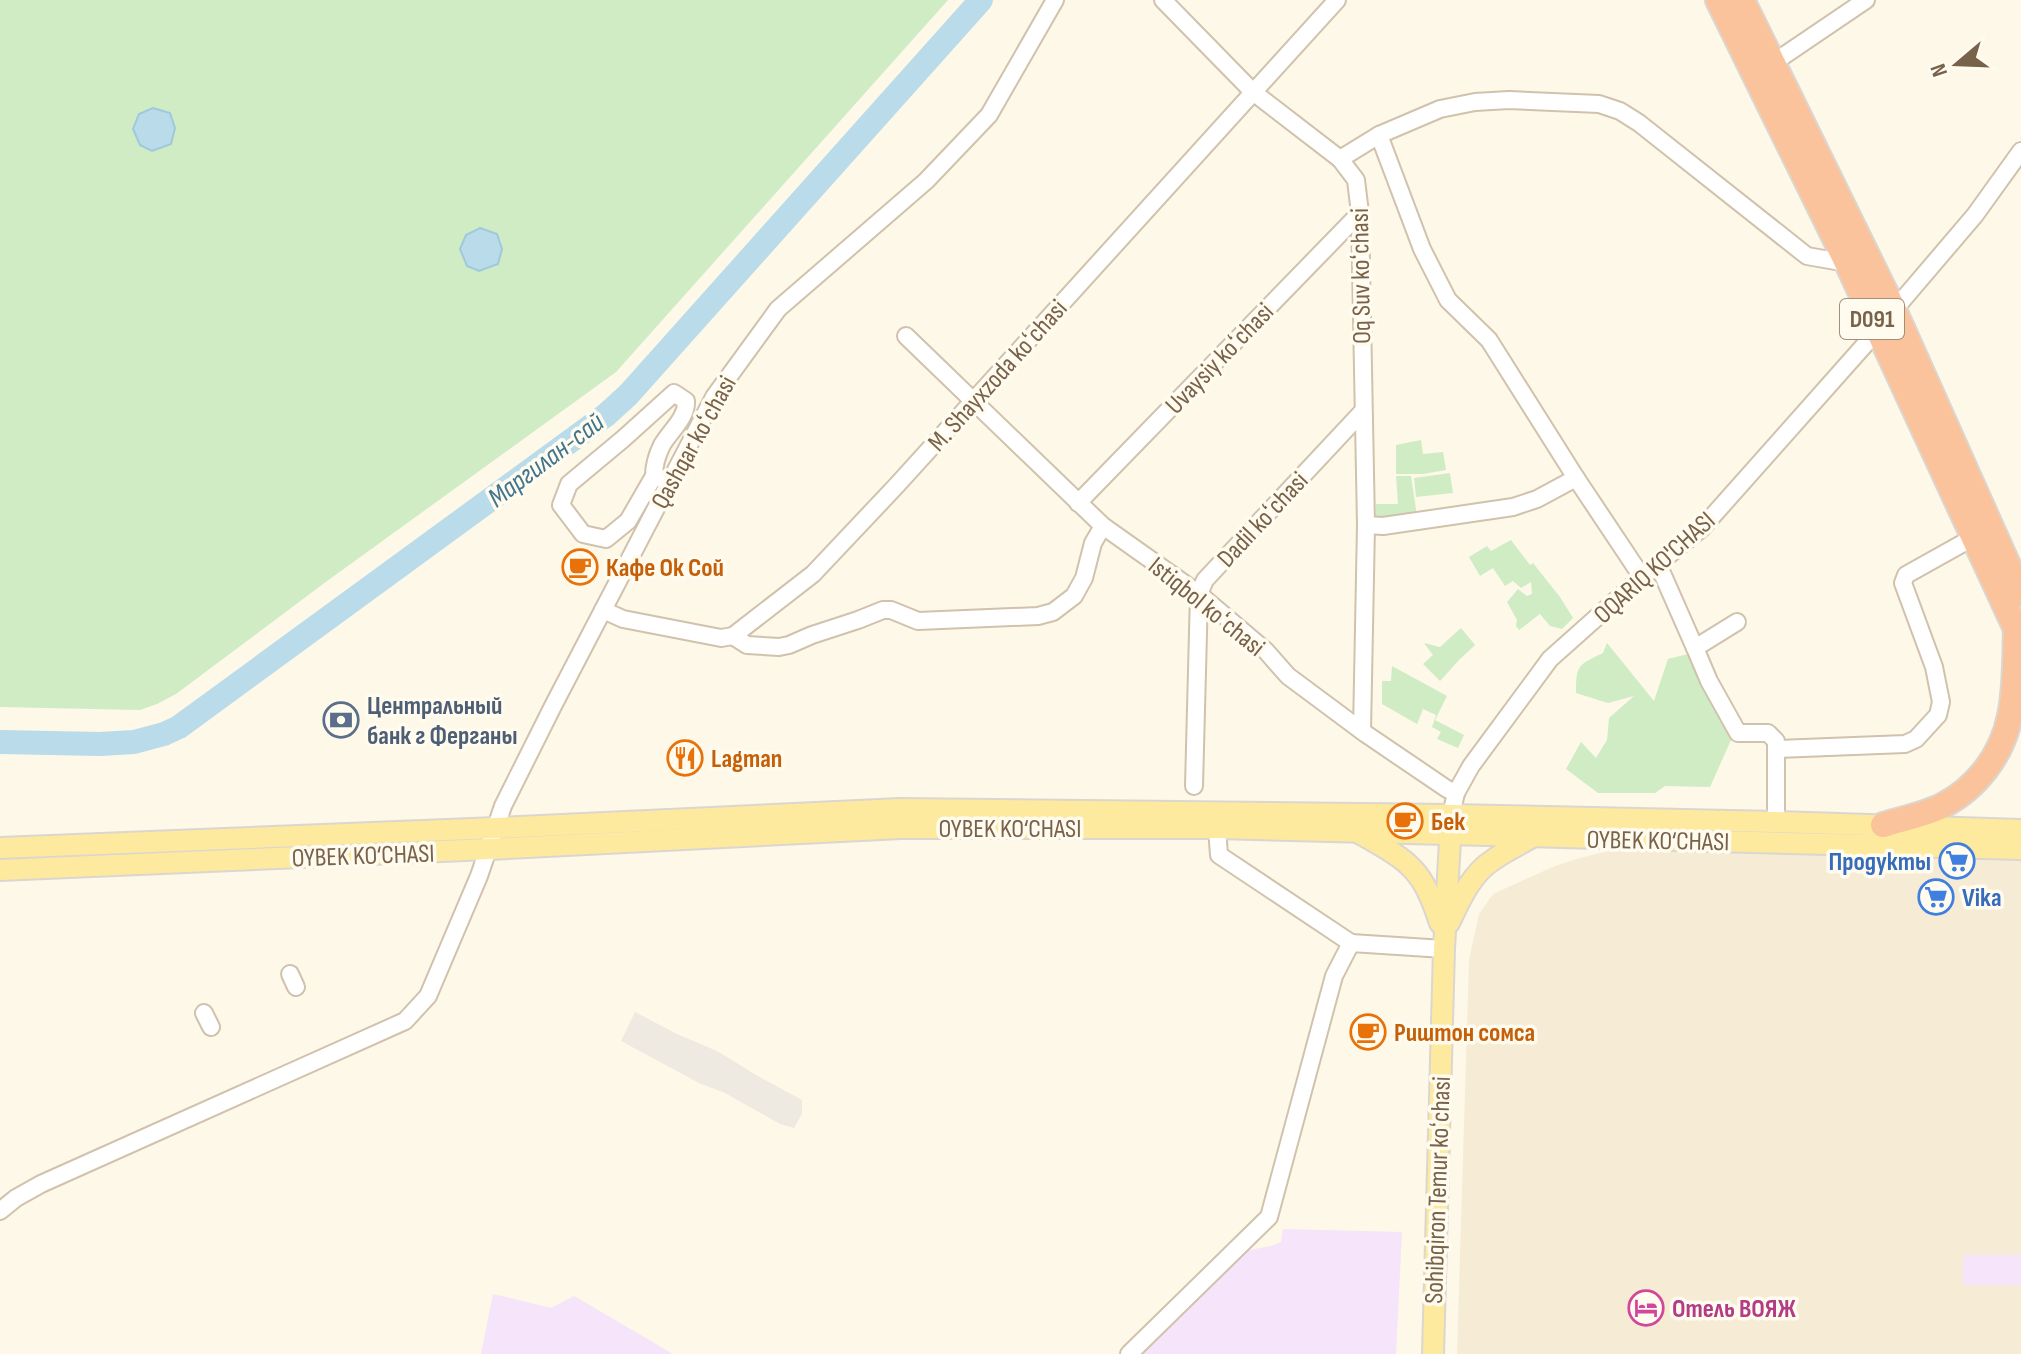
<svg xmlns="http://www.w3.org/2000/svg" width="2021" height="1354" viewBox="0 0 2021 1354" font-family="'Sofia Sans Condensed',sans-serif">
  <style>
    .residential { fill: #f6ecd5 }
    .industrial { fill: #eee9e1 }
    .education { fill: #f5e4fa }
    .green { fill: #cfecc5 }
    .water { fill: #badbe9; stroke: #a0c9db; stroke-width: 2 }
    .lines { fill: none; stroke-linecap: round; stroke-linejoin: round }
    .river { stroke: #badbe9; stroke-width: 24 }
    .minor-casing { stroke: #d0c2ac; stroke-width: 20 }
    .major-casing { stroke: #dcd6d0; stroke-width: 24 }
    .highway-casing { stroke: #dcd6d0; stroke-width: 28 }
    .minor { stroke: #fff; stroke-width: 16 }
    .major { stroke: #feea9e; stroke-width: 20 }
    .highway { stroke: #fac39c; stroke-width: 24 }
    .labels { text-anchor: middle; stroke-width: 7; stroke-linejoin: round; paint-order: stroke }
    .shield { fill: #fffbef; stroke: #a1907c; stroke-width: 2 }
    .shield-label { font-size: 24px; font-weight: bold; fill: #79624a }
    .street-label { font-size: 26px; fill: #79624a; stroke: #fffbef }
    .food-label { font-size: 26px; font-weight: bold; fill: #c56008; stroke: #fffbef; text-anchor: start }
    .service-label { font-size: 26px; font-weight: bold; fill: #4e5e75; stroke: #fffbef; text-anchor: start }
    .shop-label { font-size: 26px; font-weight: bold; fill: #366cbe; stroke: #fffbef; text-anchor: end }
    .hotel-label { font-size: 26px; font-weight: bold; fill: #b23c85; stroke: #fffbef; text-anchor: start }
    .water-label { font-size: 28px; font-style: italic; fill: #41758e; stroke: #fffbef }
  </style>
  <rect width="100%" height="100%" fill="#fdf8e8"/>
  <path class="residential" d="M1734,848l287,9v497h-564l12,-394 10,-46 14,-20 62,-28 21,-7 36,-9z"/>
  <path class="industrial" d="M635,1012l42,22 40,17 39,24 46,25v14l-8,14 -14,-4 -55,-31 -26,-10 -78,-42z"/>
  <g class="education">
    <path d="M1283,1229l119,3 -6,122h-256l104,-103 27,-5 10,-4z"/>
    <rect x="1963" y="1255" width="58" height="30"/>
    <path d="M493,1294l58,14 23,-12 99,58h-192z"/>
  </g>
  <g class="green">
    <path d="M0,0h948l-332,372 -293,212 -147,110 -19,10 -17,6 -140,-3z"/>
    <path d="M1421,440l2,14 20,-2 3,18 -23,4h-27v-29z"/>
    <path d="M1450,473l3,20 -37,4 -2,-19z"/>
    <path d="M1396,476h15l6,40 -41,5v-17h22z"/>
    <path d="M1511,540l19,25 3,-2 27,34 13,21 -11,11 -12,-3 -10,-12 -21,16 -3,-4 1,-6 -10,-18 11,-13 9,7 5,-2 -1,-12 -10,6 -8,-7 -8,5 -12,-18 -13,8 -11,-19 18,-11 4,5z"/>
    <path d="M1461,628l14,17 -17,16 -18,20 -17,-17 10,-9 -9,-12 16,4z"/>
    <path d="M1607,643l47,58 14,-42 24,-6 43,78 -25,56 -45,-1 -10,7h-57l-32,-24 15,-27 15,16 11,-18 2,-22 25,-22 -26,7 -32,-10c0,-28 2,-28 27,-40z"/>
    <path d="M1392,666l55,30 -12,24 29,15 -6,13 -21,-9 4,-7 -9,-5 4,-12 -13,-6 -6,15 -35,-20v-23h9z"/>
  </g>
  <g class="water">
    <path d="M153,108l17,5 5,15 -4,16 -19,7 -12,-6 -7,-16 6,-15z"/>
    <path d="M480,228l17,6 5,15 -4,15 -19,7 -12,-5 -7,-17 6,-14z"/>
  </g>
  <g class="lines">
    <path class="river" d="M0,742l100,2 34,-2 30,-8 15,-7 427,-312 22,-20 353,-395"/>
    <defs>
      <g id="minor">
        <path d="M1163,0l90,92 87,67"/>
        <path d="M1773,63l93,-63"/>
        <path d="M1379,135l43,114 26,51 41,40 87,138 66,99"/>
        <path d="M1894,310l81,-95 46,-64"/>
        <path d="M906,336l197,190 96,68 67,57 22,25 78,58 81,55 9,4"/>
        <path d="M654,476c0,-11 3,-21 8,-31 8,-14 25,-27 24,-44l-12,-8 -51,46 -54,45 -8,21 22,29 23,5 22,-18 26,-45 16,5"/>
        <path d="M1078,503l282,-290"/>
        <path d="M1366,525l17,1 130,-19 24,-8 39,-21"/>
        <path d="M1658,564l37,84 42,-26"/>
        <path d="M603,610l20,9 98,19 12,-2 80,-62 84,-89 440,-485"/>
        <path d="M733,636l14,9 32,2 10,-2 23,-10 46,-15 25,-10h8l27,11 120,-5 15,-4 21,-16 10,-18 9,-35 10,-17"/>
        <path d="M1695,648l14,33 29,52h30l8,8v81"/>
        <path d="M1362,731l4,-206 -6,-312 -4,-33 -16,-21 39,-24 61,-26 35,-7 34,-2 90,4 21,7 19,12 168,133 40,7"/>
        <path d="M1777,749l128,-5 11,-5 22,-24 3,-13 -7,-35 -31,-84 3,-8 68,-38"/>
        <path d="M1194,786l5,-192 6,-14 158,-169"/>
        <path d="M1451,815l5,-22 15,-27 79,-107 92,-82 60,-49 175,-197"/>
        <path d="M1217,828l2,27 132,88"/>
        <path d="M290,974l6,13"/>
        <path d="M204,1013l7,14"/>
        <path d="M0,1211l16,-13 25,-14 364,-163 23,-25 51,-120 24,-70 50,-100 161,-309 64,-88 148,-128 63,-66 66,-115"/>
        <path d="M1129,1354l140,-137 65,-241 17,-33 93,6"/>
      </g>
      <g id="major">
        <path d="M1361,834c49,28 61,34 79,89"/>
        <path d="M0,848l496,-20 404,-19 551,6 325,7 245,8"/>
        <path d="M0,870l489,-21 412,-21h316l804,21"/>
        <path d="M1449,923c11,-23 22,-49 44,-63 12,-9 26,-15 39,-23"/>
        <path d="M1433,1354l11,-405 7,-127"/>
      </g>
      <g id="highway">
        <path d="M1718,0l129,263 174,377"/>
        <path d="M1742,0l152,310 127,284"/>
        <path d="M1883,825c19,-6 41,-10 59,-19 35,-18 60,-51 68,-90 6,-28 5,-58 6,-87"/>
      </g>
    </defs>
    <use href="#minor" class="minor-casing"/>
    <use href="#major" class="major-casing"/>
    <use href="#highway" class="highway-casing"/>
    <use href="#minor" class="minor"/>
    <use href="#major" class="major"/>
    <use href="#highway" class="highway"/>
  </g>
  <defs>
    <symbol id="cafe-ring" viewBox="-11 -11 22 22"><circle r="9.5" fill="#fffbef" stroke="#e8710a" stroke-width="1.5"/><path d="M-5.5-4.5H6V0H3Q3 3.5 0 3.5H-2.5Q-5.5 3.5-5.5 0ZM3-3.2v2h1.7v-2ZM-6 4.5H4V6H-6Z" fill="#e8710a"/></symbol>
    <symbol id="bank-ring" viewBox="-11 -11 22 22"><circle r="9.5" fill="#fffbef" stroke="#5c6f8a" stroke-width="1.5"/><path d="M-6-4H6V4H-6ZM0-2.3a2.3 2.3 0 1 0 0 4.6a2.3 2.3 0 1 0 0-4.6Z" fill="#5c6f8a"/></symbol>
    <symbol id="restaurant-ring" viewBox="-11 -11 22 22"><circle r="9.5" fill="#fffbef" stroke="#e8710a" stroke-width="1.5"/><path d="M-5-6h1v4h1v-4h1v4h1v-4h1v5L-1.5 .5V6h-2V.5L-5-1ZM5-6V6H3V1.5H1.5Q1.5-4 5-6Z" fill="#e8710a"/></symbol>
    <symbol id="supermarket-ring" viewBox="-11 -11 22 22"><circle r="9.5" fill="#fffbef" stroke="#3f7fe0" stroke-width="1.5"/><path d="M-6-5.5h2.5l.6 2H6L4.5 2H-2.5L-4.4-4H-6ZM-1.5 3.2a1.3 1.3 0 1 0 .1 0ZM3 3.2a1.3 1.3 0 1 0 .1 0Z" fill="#3f7fe0"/></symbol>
    <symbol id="hotel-ring" viewBox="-11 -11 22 22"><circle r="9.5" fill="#fffbef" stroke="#d1479c" stroke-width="1.5"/><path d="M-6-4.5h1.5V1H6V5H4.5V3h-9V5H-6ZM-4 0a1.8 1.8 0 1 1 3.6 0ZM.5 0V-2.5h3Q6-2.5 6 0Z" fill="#d1479c"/></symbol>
  </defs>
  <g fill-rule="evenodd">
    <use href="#cafe-ring" x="560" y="547" width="40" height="40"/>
    <use href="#bank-ring" x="321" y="700" width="40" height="40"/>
    <use href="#restaurant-ring" x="665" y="738" width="40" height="40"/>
    <use href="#cafe-ring" x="1385" y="801" width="40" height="40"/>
    <use href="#supermarket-ring" x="1937" y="841" width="40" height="40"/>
    <use href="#supermarket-ring" x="1916" y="877" width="40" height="40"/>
    <use href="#cafe-ring" x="1348" y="1012" width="40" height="40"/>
    <use href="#hotel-ring" x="1626" y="1288" width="40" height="40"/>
  </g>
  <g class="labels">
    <rect class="shield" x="1840" y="299" width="64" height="40" rx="6"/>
    <g class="shield-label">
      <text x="1872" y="327">D091</text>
    </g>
    <g class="street-label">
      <text transform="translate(1360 276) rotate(-91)" y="9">Oq Suv koʻchasi</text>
      <text transform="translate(1219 358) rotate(-46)" y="9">Uvaysiy koʻchasi</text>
      <text transform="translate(997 375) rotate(-48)" y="9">M. Shayxzoda koʻchasi</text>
      <text transform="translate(693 442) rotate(-61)" y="9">Qashqar koʻchasi</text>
      <text transform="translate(1262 519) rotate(-47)" y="9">Dadil koʻchasi</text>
      <text transform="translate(1654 567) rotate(-42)" y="9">OQARIQ KO'CHASI</text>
      <text transform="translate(1207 606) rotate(39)" y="9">Istiqbol koʻchasi</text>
      <text x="1010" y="837">OYBEK KO‘CHASI</text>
      <text transform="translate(1658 840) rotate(1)" y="9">OYBEK KO‘CHASI</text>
      <text transform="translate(363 855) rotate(-2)" y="9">OYBEK KO‘CHASI</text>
      <text transform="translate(1437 1190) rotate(-88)" y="9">Sohibqiron Temur koʻchasi</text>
    </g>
    <g class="food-label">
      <text x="606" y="576">Кафе Ок Сой</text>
      <text x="711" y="767">Lagman</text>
      <text x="1431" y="830">Бек</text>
      <text x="1394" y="1041">Риштон сомса</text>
    </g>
    <g class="service-label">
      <text x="367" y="714">Центральный<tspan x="367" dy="30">банк г Ферганы</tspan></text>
    </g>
    <g class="shop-label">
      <text x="1931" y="870">Продукты</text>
      <text x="1962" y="906" text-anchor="start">Vika</text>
    </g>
    <g class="hotel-label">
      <text x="1672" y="1317">Отель ВОЯЖ</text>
    </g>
    <g class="water-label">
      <text transform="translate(545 459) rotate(-37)" y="10">Маргилан-сай</text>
    </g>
  </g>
  <g transform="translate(1957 64) rotate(251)" stroke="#fffbef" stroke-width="6" paint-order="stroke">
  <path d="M0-6L14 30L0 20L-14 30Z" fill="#79624a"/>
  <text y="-12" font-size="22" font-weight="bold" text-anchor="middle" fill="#79624a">N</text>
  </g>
</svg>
